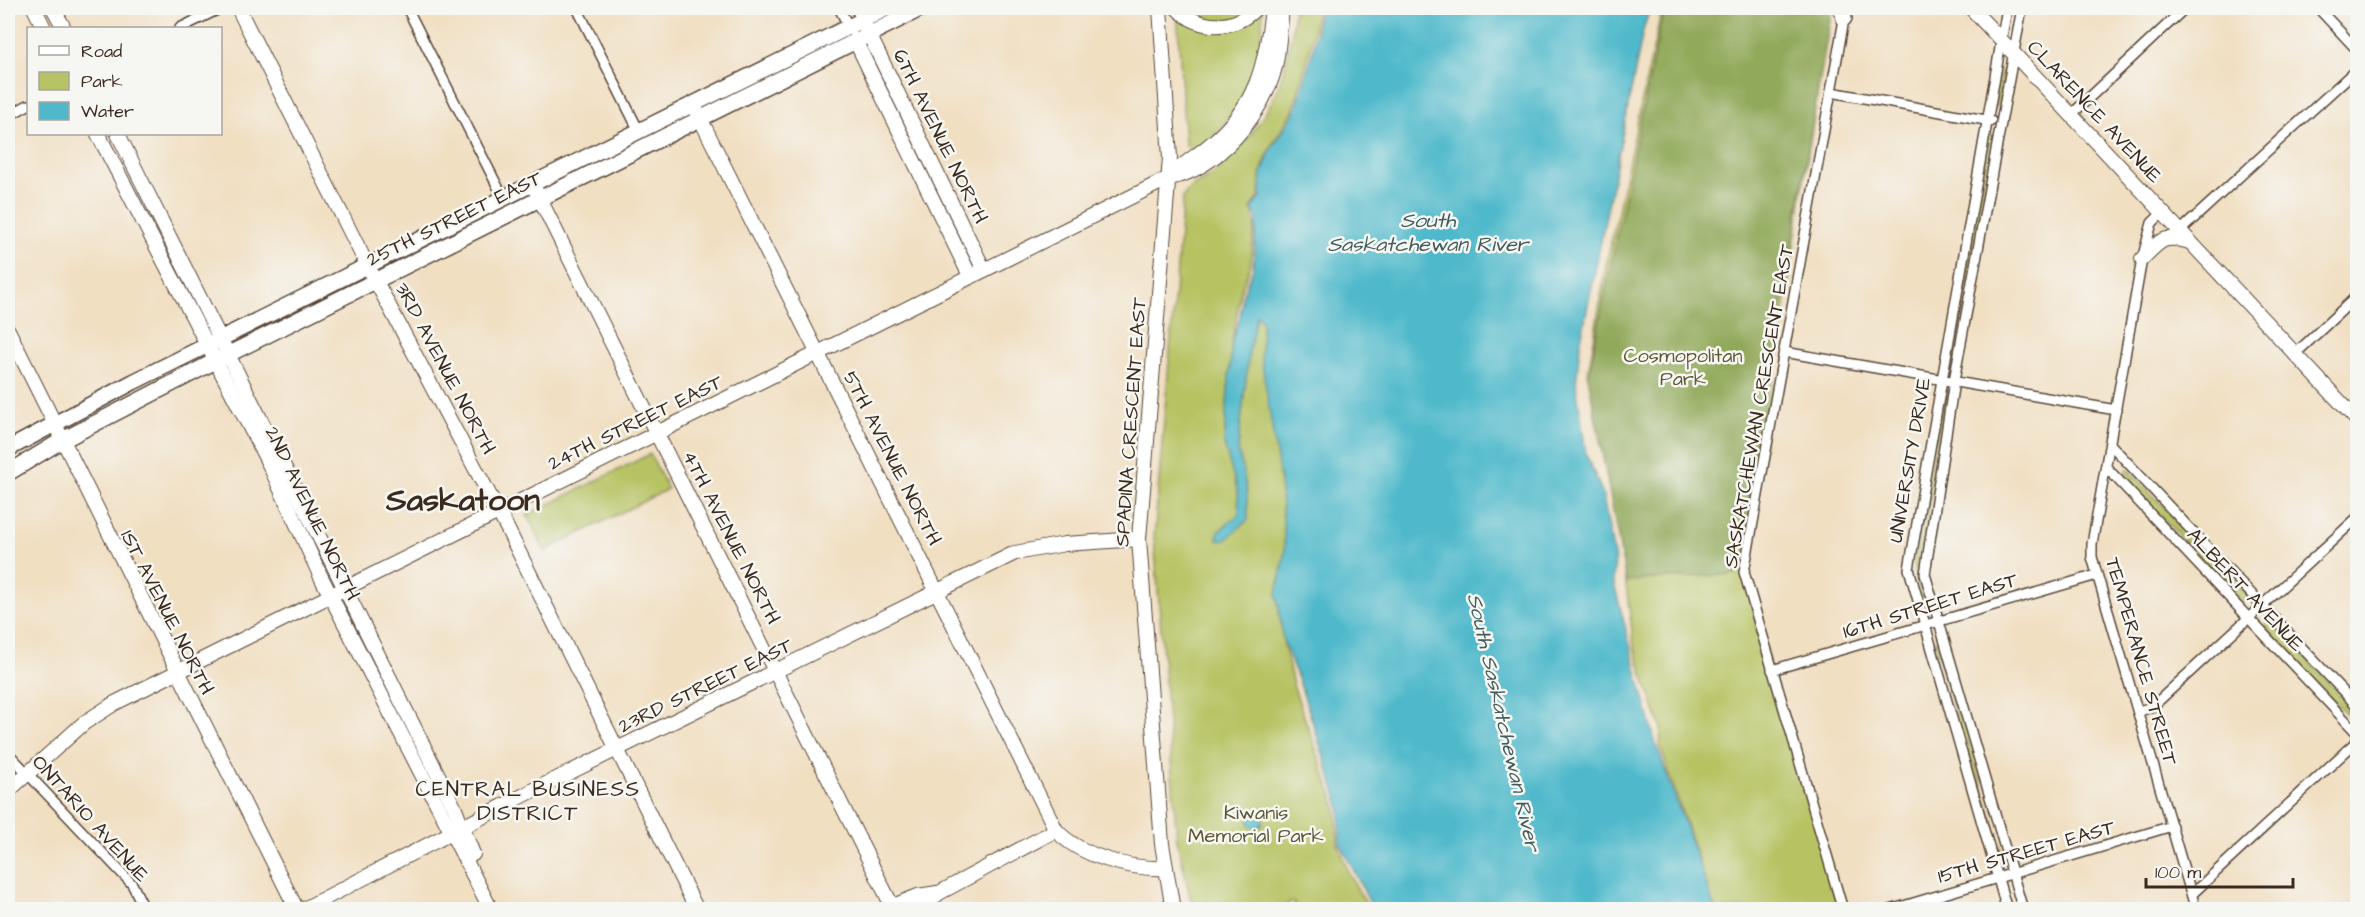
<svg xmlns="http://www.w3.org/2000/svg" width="2365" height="917" viewBox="0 0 2365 917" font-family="'Architects Daughter',sans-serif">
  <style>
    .green { fill: #b7c364; stroke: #797641; stroke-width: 1.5 }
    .forest { fill: #91a95a; stroke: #666a3c; stroke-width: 1.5 }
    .water { fill: #4fb9cb; stroke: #457274; stroke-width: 1.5 }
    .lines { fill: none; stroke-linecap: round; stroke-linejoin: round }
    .street-casing { stroke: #564537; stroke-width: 12 }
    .secondary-casing { stroke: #564537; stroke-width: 16 }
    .primary-casing { stroke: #564537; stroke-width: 18 }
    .street { stroke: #fff; stroke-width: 9 }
    .secondary { stroke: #fff; stroke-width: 14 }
    .primary { stroke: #fff; stroke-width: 15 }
    .labels { text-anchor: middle; stroke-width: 5; stroke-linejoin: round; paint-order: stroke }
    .street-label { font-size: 20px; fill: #3b2a1e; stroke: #f6f6f2 }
    .park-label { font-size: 20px; fill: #605833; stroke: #f6f6f2 }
    .water-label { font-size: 21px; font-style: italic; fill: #425c5b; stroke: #f6f6f2 }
    .neighbourhood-label { font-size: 21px; letter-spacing: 1.5px; fill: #3b2a1e; stroke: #f6f6f2 }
    .town-label { font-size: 32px; font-weight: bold; fill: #3b2a1e; stroke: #f6f6f2 }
  </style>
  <rect width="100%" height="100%" fill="#f6f6f2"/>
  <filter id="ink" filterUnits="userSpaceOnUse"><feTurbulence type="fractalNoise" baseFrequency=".0167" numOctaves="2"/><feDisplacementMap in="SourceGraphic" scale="12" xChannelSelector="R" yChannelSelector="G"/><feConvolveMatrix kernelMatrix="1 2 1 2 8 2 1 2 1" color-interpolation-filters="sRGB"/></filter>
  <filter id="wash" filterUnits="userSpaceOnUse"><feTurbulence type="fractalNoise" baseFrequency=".008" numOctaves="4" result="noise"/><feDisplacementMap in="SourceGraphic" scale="24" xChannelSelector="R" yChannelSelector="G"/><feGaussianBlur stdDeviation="1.35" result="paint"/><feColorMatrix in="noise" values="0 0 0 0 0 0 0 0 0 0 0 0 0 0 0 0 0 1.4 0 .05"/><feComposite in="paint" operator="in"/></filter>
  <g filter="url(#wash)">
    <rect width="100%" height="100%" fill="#f1dfc2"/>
    <g class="green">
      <path d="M1177,8h86c-1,15 -1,31 -3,46 -5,37 -36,78 -67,97l-8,-6z"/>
      <path d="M1294,8h23l-6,38 -18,65 -23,37 -10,27 -1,22 -8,11 4,16 -5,43 -9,23 -9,51 -8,103 14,48 1,22 -21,18 30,-12 -1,-29 -9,-43 11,-96 7,-37 6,5 18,159 5,72 -8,43 6,46 10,45 43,121 2,37 10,29 21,37h-69l-8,-7 -14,7h-85l-16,-69 -23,-302 29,-340c5,-14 25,-18 35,-28 52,-50 71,-90 76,-162z"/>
      <path d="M1662,8h164l3,9 -85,557 95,335h-130l-1,-19 -48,-144 1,-18 -27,-81 -11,-87 -35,-184 17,-105z"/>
      <path d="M2000,70l5,2 -7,34h-4z"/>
      <path d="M1988,135l6,2 -41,228 -4,-1z"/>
      <path d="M1943,394l6,2 -29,167 10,43 -4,4 -10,-30 -2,-17z"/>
      <path d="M650,454l18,35 -123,62 -18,-36z"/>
      <path d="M2128,469l121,127 -6,8 -120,-128z"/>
      <path d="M2270,620l87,93 -2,10 -91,-96z"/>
      <path d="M1940,639l64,222 -5,1 -65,-221z"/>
    </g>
    <path class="forest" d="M1664,8h160l7,6 -95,560 -110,7 -38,-205z"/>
    <g class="water">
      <path d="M1319,8h331l-7,23 -63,314 -4,38 10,71 16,38 13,69 -2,19 42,161 60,168h-342l-33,-66v-37l-40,-122 -17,-44 -6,-46 8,-43 -5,-72 -19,-122 1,-37 -6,-5 -7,37 -11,96 9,43 1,29 -23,20h-8l1,-8 21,-18 -1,-22 -14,-48 8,-103 8,-24 3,-23 10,-26 4,-49 -5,-11 9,-11v-22l10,-26 24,-37 19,-65z"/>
      <circle cx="1256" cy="821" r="7"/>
    </g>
  </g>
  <g filter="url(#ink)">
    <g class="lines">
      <defs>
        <g id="street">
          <path d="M407,8l96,189"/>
          <path d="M577,8l62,123"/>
          <path d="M839,8l12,23"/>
          <path d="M855,8l7,12"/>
          <path d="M2007,8l-98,561 98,341"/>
          <path d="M2022,8l-68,373 -29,193 98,336"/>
          <path d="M2318,8l40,43"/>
          <path d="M180,28l41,-20"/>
          <path d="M1831,92l160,29"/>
          <path d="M2072,114l113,-106"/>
          <path d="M8,116l20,-11"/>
          <path d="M2163,212l-11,11 -10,36 -50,285v13l104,353"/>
          <path d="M2180,231l178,-163"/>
          <path d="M1784,352l332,58"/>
          <path d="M2295,354l63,-59"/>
          <path d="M2111,445l247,262"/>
          <path d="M2107,468l251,266"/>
          <path d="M1772,670l325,-95"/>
          <path d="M2138,712l15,-6 205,-189"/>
          <path d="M8,753l124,131 13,26"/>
          <path d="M2192,894l166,-154"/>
          <path d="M1843,910l-99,-338 101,-558"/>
          <path d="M1890,910l282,-84"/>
        </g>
        <g id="secondary">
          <path d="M34,8l10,20"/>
          <path d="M53,8l11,20"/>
          <path d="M238,8l125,249 143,269 191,384"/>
          <path d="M1160,8l10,150 -31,381 23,305 11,66"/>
          <path d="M1177,8c23,23 57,23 79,0"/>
          <path d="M1971,8l387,413"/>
          <path d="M865,26l119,244"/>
          <path d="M856,42l114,234"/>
          <path d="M695,108l361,722c23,26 76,40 110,38"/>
          <path d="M98,134l172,332 51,111 170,333"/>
          <path d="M118,134l338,677 17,43"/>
          <path d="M1169,178c13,-14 28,-22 43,-35 45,-38 54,-79 60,-135"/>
          <path d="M532,183l362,727"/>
          <path d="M2142,259c19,-19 21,-25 48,-17"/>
          <path d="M8,330l289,580"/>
          <path d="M8,791l76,-68 31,-20 1054,-525c48,-9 95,-64 106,-111 4,-19 5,-40 7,-59"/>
          <path d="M302,910l234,-121 479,-236 50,-9 74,-5"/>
          <path d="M883,910l35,-14 19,-3"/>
          <path d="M918,910l21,-17 117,-63"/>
        </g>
        <g id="primary">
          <path d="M1841,8l3,10"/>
          <path d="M8,449l125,-67 754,-374"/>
          <path d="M8,473l53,-32 168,-87 693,-346"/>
        </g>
      </defs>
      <use href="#street" class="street-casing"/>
      <use href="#secondary" class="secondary-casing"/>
      <use href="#primary" class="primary-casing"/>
      <use href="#street" class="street"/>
      <use href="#secondary" class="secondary"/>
      <use href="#primary" class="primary"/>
    </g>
  </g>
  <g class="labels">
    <g class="street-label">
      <text transform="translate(2095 111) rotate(47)" y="7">CLARENCE AVENUE</text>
      <text transform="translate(941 136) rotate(64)" y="7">6TH AVENUE NORTH</text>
      <text transform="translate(454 218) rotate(-26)" y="7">25TH STREET EAST</text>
      <text transform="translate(446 368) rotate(62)" y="7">3RD AVENUE NORTH</text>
      <text transform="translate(1758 406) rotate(-80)" y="7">SASKATCHEWAN CRESCENT EAST</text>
      <text transform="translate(635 422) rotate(-26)" y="7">24TH STREET EAST</text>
      <text transform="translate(1130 422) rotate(-86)" y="7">SPADINA CRESCENT EAST</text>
      <text transform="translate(893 458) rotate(63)" y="7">5TH AVENUE NORTH</text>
      <text transform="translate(1909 460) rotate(-80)" y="7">UNIVERSITY DRIVE</text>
      <text transform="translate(313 513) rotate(64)" y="7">2ND AVENUE NORTH</text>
      <text transform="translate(732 537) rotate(63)" y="7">4TH AVENUE NORTH</text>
      <text transform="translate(2246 589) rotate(47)" y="7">ALBERT AVENUE</text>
      <text transform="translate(1930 605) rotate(-17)" y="7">16TH STREET EAST</text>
      <text transform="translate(168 612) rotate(63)" y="7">1ST AVENUE NORTH</text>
      <text transform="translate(2142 661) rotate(74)" y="7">TEMPERANCE STREET</text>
      <text transform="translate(705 685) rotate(-26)" y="7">23RD STREET EAST</text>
      <text transform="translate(91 818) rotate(48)" y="7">ONTARIO AVENUE</text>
      <text transform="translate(2026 851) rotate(-16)" y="7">15TH STREET EAST</text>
    </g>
    <g class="park-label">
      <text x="1683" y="362">Cosmopolitan<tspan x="1683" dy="23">Park</tspan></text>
      <text x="1256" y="819">Kiwanis<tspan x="1256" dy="23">Memorial Park</tspan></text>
    </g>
    <g class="water-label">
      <text x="1428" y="227">South<tspan x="1428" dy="24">Saskatchewan River</tspan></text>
      <text transform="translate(1504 722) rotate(77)" y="7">South Saskatchewan River</text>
    </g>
    <g class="neighbourhood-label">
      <text x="528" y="796">CENTRAL BUSINESS<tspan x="528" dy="24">DISTRICT</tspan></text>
    </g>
    <g class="town-label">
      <text x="463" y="510">Saskatoon</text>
    </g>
  </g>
  <rect width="2365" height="917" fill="none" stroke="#f6f6f2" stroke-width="30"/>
  <rect x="27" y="27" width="195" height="108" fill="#f6f6f2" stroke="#aba49d" stroke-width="1.5"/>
  <rect x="39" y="46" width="30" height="9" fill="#ffffff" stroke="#aba49d" stroke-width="1.5"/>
  <text x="81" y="57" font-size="18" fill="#3b2a1e">Road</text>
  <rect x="39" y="72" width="30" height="18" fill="#b7c364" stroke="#aba49d" stroke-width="1.5"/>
  <text x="81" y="87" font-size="18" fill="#3b2a1e">Park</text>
  <rect x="39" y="102" width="30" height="18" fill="#4fb9cb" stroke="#aba49d" stroke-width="1.5"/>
  <text x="81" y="117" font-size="18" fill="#3b2a1e">Water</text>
  <path d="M2146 878v9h147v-9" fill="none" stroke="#3b2a1e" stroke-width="3"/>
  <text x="2155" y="878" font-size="18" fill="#3b2a1e" stroke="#f6f6f2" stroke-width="4.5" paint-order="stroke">100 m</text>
</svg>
